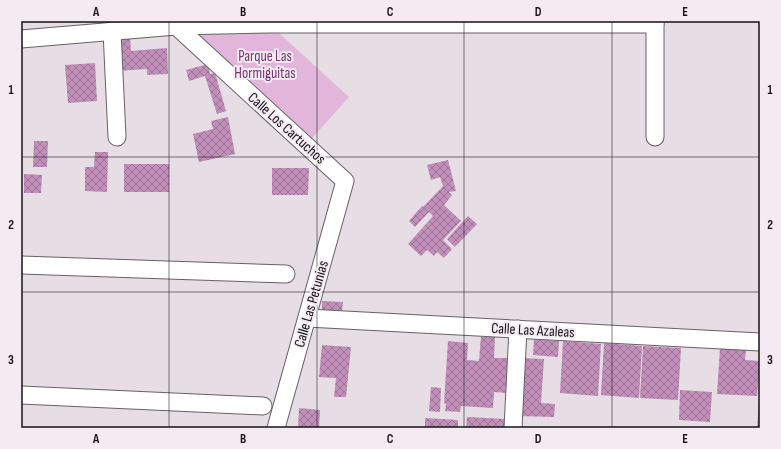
<svg xmlns="http://www.w3.org/2000/svg" width="781" height="449" viewBox="0 0 781 449" font-family="'Sofia Sans Condensed',sans-serif">
  <style>
    .park { fill: #e2b6db }
    .building { fill: url(#building-cross-hatch) }
    .lines { fill: none; stroke-linecap: round; stroke-linejoin: round }
    .minor-casing { stroke: #686067; stroke-width: 19 }
    .minor { stroke: #fff; stroke-width: 17 }
    .grid { fill: none; stroke: #161316; stroke-width: 1; stroke-opacity: 0.55 }
    .labels { text-anchor: middle; stroke-width: 4; stroke-linejoin: round; paint-order: stroke }
    .park-label { font-size: 15px; fill: #73346c; stroke: #f4ebf2 }
    .street-label { font-size: 15px; fill: #161316; stroke: #f4ebf2 }
    .neatline { fill: none; stroke: #161316; stroke-width: 1.5 }
    .grid-label { font-size: 13px; text-anchor: middle; font-weight: bold; fill: #161316 }
  </style>
  <defs>
    <pattern id="building-cross-hatch" width="8" height="8" patternUnits="userSpaceOnUse"><rect width="8" height="8" fill="#c28eba"/><path d="M0 0l8 8M0 8l8-8" fill="none" stroke="#9d7396"/></pattern>
  </defs>
  <rect width="100%" height="100%" fill="#e6dde5"/>
  <path class="park" d="M269,24l80,73 -43,48 -130,-119z"/>
  <g class="building">
    <path d="M115,36h15l1,15 36,-3 1,26 -21,1v-6l-30,2z"/>
    <path d="M95,63l2,38 -29,2 -3,-38z"/>
    <path d="M208,64l2,10 5,-1 11,38 -9,3 -12,-38 -16,5 -3,-11z"/>
    <path d="M228,117l7,37 -36,8 -6,-28 20,-5 -2,-8z"/>
    <path d="M34,141h14l-1,26h-14z"/>
    <path d="M95,152h13l-1,40 -22,-1v-24h9z"/>
    <path d="M448,160l8,31 -7,1 3,3 -8,10 17,16 -18,19 9,9 -8,9 -7,-6 -3,4 -7,-6 -6,6 -13,-12 25,-28 -4,-4 -14,15 -6,-6 13,-15 1,1 20,-21 -3,-9 -9,3 -4,-15z"/>
    <rect x="124" y="164" width="45" height="28"/>
    <path d="M272,168h37l-1,27h-36z"/>
    <path d="M24,174l18,1 -1,18h-17z"/>
    <path d="M468,216l9,8 -22,23 -8,-8z"/>
    <path d="M322,301l21,1 -1,9 -20,-1z"/>
    <path d="M481,336l14,1 -1,21h15l-2,35 -13,-1 -1,16 -32,-2 -1,6 -15,-1 1,-7 -2,-1 4,-62 20,2 -1,17 12,1z"/>
    <path d="M534,339l25,2 -1,16 -25,-2z"/>
    <path d="M563,341l38,3 -3,52 -38,-3z"/>
    <path d="M604,343l38,3 -3,52 -38,-3z"/>
    <path d="M322,345l29,2 -5,50h-12l2,-19 -17,-1z"/>
    <path d="M643,346l38,2 -3,52 -38,-2z"/>
    <path d="M720,348l26,2 -1,10 15,1 -3,35 -40,-2z"/>
    <path d="M522,358l22,1 -3,44 14,1 -1,13 -35,-1z"/>
    <path d="M431,387l10,1 -1,24 -11,-1z"/>
    <path d="M680,390l32,2 -2,30 -31,-2z"/>
    <path d="M759,401h1v27h-3z"/>
    <path d="M299,408l21,2 -1,18 -21,-1z"/>
    <path d="M467,417l39,2 -1,9h-39z"/>
    <path d="M425,418l33,2v8h-33z"/>
  </g>
  <g class="lines">
    <defs>
      <g id="minor">
        <path d="M176,26l169,155 -69,247"/>
        <path d="M112,31l5,106"/>
        <path d="M21,39l155,-13 93,-2h386"/>
        <path d="M655,137v-116"/>
        <path d="M21,265l265,9"/>
        <path d="M307,318l453,24"/>
        <path d="M21,395l242,11"/>
        <path d="M513,428l5,-99"/>
      </g>
    </defs>
    <use href="#minor" class="minor-casing"/>
    <use href="#minor" class="minor"/>
  </g>
  <path class="grid" d="M169,21v407M317,21v407M464,21v407M612,21v407M21,157h739M21,292h739"/>
  <g class="labels">
    <g class="park-label">
      <text x="265" y="61">Parque Las<tspan x="265" dy="17">Hormiguitas</tspan></text>
    </g>
    <g class="street-label">
      <text transform="translate(287 128) rotate(42)" y="5">Calle Los Cartuchos</text>
      <text transform="translate(311 304) rotate(-74)" y="5">Calle Las Petunias</text>
      <text transform="translate(533 330) rotate(3)" y="5">Calle Las Azaleas</text>
    </g>
  </g>
  <rect width="781" height="449" fill="none" stroke="#f4ebf2" stroke-width="44"/>
  <rect x="22" y="22" width="737" height="405" class="neatline"/>
  <g class="grid-label">
    <text x="96" y="16">A</text>
    <text x="243" y="16">B</text>
    <text x="390" y="16">C</text>
    <text x="538" y="16">D</text>
    <text x="685" y="16">E</text>
    <text x="11" y="94">1</text>
    <text x="770" y="94">1</text>
    <text x="11" y="229">2</text>
    <text x="770" y="229">2</text>
    <text x="11" y="364">3</text>
    <text x="770" y="364">3</text>
    <text x="96" y="443">A</text>
    <text x="243" y="443">B</text>
    <text x="390" y="443">C</text>
    <text x="538" y="443">D</text>
    <text x="685" y="443">E</text>
  </g>
</svg>
